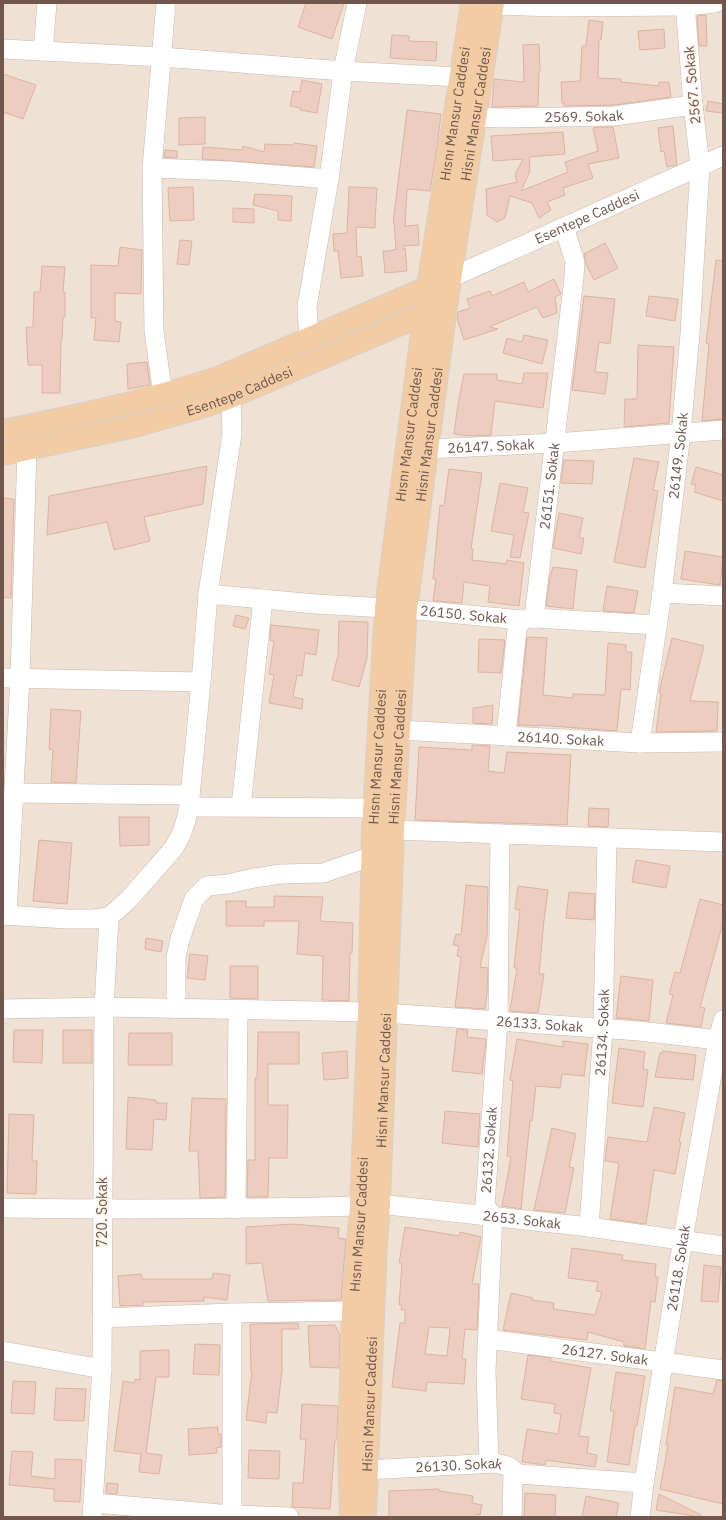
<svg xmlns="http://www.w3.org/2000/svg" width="726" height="1520" viewBox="0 0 726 1520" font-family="'IBM Plex Sans',sans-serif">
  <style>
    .residential { fill: #f0e1d5 }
    .building { fill: #eccdc0; stroke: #ddb2a2; fill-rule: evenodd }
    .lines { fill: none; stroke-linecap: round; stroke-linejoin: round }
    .minor-casing { stroke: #cab7ad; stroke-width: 20 }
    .major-casing { stroke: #d7d0cd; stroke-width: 24 }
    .minor { stroke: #fff; stroke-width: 19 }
    .major { stroke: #f1cca5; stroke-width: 22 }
    .labels { text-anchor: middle; stroke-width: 3; stroke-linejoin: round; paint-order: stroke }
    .street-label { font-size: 14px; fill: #70564d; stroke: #fdf4eb }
  </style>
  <rect width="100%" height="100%" fill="#faf0e5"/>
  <rect class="residential" x="3" y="3" width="720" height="1514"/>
  <g class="building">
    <path d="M306,3h38l-12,36 -34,-12z"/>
    <path d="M706,15l1,31h-8l-2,-30z"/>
    <path d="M589,20l14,2 -2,18h-2l-1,38 23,1v3l38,4v-4h10l2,15 -56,8 -51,1v-3h-2l-1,-21 19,-1 2,-35h4z"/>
    <path d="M664,29l1,19 -25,2 -2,-19z"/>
    <path d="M392,35l17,1v5l28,1 -1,19 -46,-3z"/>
    <path d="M539,44l1,28h-1l-1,34 -46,1 2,-28 30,3 -1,-37z"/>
    <path d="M3,74l33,11 -13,34 -20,-7z"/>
    <path d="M302,80l20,4 -5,29 -17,-3 1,-2 -11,-2 3,-15 7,1z"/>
    <path d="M708,101l15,3v9l-17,-2z"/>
    <path d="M407,110l34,4 -4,33 -7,44 -23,-2 -2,37 13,-1 1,20 -16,1v3l2,-1 2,23 -22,2 -2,-22h6l7,-2 -2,-26h-1z"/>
    <path d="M205,117v27l-26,1v-27z"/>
    <path d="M673,126l4,39 -10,2 -3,-16 -3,1 -3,-24z"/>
    <path d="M597,127h16l6,31 -31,6 5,14 -30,10 2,7 -18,7 4,8 -12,8 -7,-15 -22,-7 -5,22 -8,4 -10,-7 -1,-26 31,-7 -2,-8 8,-15 -30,2 -2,-25 72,-4 2,22 -36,3 1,14 -9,20 47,-19 -3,-10 33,-11 -5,-23z"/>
    <path d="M294,143l23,3 -3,21 -112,-8 1,-12 39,3 1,-4 21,6 1,-8 28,1z"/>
    <path d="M165,150l12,1v7l-13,-1z"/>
    <path d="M193,187l1,33 -24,1 -2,-33z"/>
    <path d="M349,187l28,1 -2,35v5l-19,-1 1,30 4,-1 2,20 -22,2 -3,-27h-4l-1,-17 14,-1z"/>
    <path d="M255,194l37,2 -1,25 -13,-1v-9l-25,-6z"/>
    <path d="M233,208l21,1v14l-21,-1z"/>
    <path d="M180,240l12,1 -3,24 -12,-1z"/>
    <path d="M605,243l13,25 -24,12 -8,-16 -2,-10z"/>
    <path d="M120,247l22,3 -1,44 -26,-1v28l6,1 -2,20 -25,-2 2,-22h-5v-53l27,1z"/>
    <path d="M716,260l7,1v158l-21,2 7,-77 -3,-1z"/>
    <path d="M42,266l23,1 -2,25h2v25h-2l-1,23h-1l-1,53h-18v-28h-14l-2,-38h7l1,-35h6z"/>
    <path d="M554,279l7,15 -6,3 2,16 -14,5 -6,-11 -48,20 9,2 -34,11 -7,-22 1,-6 12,-4 -3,-9 23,-8 2,5 32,-14 4,10z"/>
    <path d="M584,296l31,3 -5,45 -11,-2 -4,30 13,1 -3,21 -33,-4z"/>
    <path d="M649,296l29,3 -3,22 -29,-5z"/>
    <path d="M524,335l24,5 -6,24 -39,-11 4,-15 15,4z"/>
    <path d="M638,345l36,2 -5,76 -45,4 1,-28h12z"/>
    <path d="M147,362l3,23 -22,4 -1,-25z"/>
    <path d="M524,373h24l-5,35 -48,-7 -4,34 -22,1 -15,-2 4,-30 6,-30h33v6l25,4z"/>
    <path d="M634,458l25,4 -6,28 5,1 -13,77 -31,-6z"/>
    <path d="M564,460l30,1 -2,23 -31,-1z"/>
    <path d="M207,466l-4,38 -59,13 6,24 -36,9 -7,-28 -60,13 2,-39z"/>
    <path d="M696,467l27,8v26l-29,-9 2,-7 -5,-1z"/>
    <path d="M449,469l33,4 -11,76h2l-1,11 34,4 1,-4 17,3 -5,43 -31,-4 2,-16 -26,-4 -2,21 -29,-2 3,-22h-3l7,-74 4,1z"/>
    <path d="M500,483l28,5 -5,24 6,1 -9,45 -10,-1 4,-22 -23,-4z"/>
    <path d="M3,498l11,1 -3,99 -8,-1z"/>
    <path d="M559,513l24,5 -4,20h5l-3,16 -28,-6z"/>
    <path d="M685,551l38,6 -3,28 -39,-6z"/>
    <path d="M553,567l24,3 -4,39 -27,-3 4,-29z"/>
    <path d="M607,586l31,5 -4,22 -31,-2z"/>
    <path d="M236,615l13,3 -4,11 -12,-3z"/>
    <path d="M339,621l29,1 -1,36 -8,29 -27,-7 6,-25z"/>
    <path d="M271,625l48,5 -3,25 -11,-2 -3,23 -5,-1 -4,22 10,2 -1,10 -33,-6 5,-28 -5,-1 5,-33 -4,-1z"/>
    <path d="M527,637l20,1 -4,57 30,3v-4l32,1 3,-52 18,2v7h6l-2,38 -9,-1 -4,42 -79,-6v1l-20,-1z"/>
    <path d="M672,638l32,8 -14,55 28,1 -1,29 -61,1 5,-38 -2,-2z"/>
    <path d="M479,639l26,1 -4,33 -23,-1z"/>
    <path d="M493,705l-1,19 -19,-1v-15z"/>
    <path d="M51,709l30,2 -5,72 -25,-1 2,-32 -4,-1z"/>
    <path d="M472,745l18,1 -2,25 16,2 3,-21 64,3 -4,70 -152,-5 4,-73 53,3z"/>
    <path d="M589,808l20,1 -1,18 -20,-1z"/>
    <path d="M119,817h30v28l-29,1z"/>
    <path d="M39,840l33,3 -5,61 -34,-3z"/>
    <path d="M636,860l34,6 -4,22 -34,-6z"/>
    <path d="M466,885l22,2 -1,49 -7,31 8,1 -1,25 -2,16 -30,-2 6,-50 -4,-1 2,-10 -6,-1 3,-11 5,1z"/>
    <path d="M518,886l30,4 -4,30 -5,54h5l-6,39 -28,-2 7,-43h-3l6,-58 -5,-1z"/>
    <path d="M569,892l26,2 -1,26 -28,-2z"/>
    <path d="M274,896l49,1 -3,24 33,2 -1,30h-2l-1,48 -27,-1 1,-44 -26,-2 2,-33h-35v5h-38v-25h20v6h28z"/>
    <path d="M700,899l23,6v18l-23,84 5,1 -4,19 -35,-4 7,-28 -4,-1 6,-22 5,1z"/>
    <path d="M146,938l17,3 -2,11 -16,-3z"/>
    <path d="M190,954l18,2 -3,24 -18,-2z"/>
    <path d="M230,966h28v33l-28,-1z"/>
    <path d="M621,976l32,4 -4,41 -33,-3z"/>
    <path d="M457,1029l11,1 -1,7 19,2 -4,35 -30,-3z"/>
    <path d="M14,1030h29l-1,33 -29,-1z"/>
    <rect x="63" y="1030" width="29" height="33"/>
    <path d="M258,1032h41v32h-31v41h20l-1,53h-18l-1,39h-21l1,-37h7v-82h2z"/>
    <path d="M129,1033h43v32h-44z"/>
    <path d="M517,1039l46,8v-6l25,3 -4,32 -22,-2 -2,14 -24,-2 -4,35h-2l-9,88 -19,-3 9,-49 -4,-1 6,-75 -3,-1z"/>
    <path d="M619,1048l26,4 -2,17 5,1 -5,37 -31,-4z"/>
    <path d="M347,1051l1,27 -24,2 -2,-27z"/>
    <path d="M662,1051l34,4 -3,25 -38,-3 5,-24 2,1z"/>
    <path d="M128,1097l28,3v3h11l-1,17 -12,-1 -2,31 -26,-1z"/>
    <path d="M192,1098l34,1 -1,98 -25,1 -2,-47h-9z"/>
    <path d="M654,1107l31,6 -6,29h2l-6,32 -21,-4 -8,54 -36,-5 9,-56 -14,-2 3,-24 39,5z"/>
    <path d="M445,1111l35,3 -2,33 -36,-4z"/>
    <path d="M9,1114l25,1 -2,46h5l-1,33 -29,-1z"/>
    <path d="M552,1128l24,6 -7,33 5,1 -9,45 -31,-3z"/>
    <path d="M293,1224l46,4 -1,10 8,1 -5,61 -73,1 -6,-38 -16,1v-37z"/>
    <path d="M405,1227l54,9 1,-4 21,5 -9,47h7l-2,46 -12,-1 -3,30h4l-2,25 -37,-2 -1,9 -34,-4 8,-64h5v-13h-4l1,-5h-3l3,-42h-3zM429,1327l21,1 -3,28 -22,-2z"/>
    <path d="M572,1248l51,7 -1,5 34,4 -1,13h3l-3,25 -4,-1 -6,48 -21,-3v-4l-36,-10 -1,8 -84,-10 8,-37 22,5 -1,2 22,3 -1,6 42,6 7,-23 -6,-1 2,-9 -30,-4z"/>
    <path d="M704,1265l17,2 -3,35 -17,-1z"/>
    <path d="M213,1273l17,2 -3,25 -23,-3v4l-61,1v3l-23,1 -2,-30 23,-2 1,5h70z"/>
    <path d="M298,1323l1,6h-17v42l-5,42 -10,-1 -1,11 -20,-3 6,-49h-1l-1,-47z"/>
    <path d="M335,1325l5,10 -1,33 -29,-1 -2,-41z"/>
    <path d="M195,1344l25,1 -1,30 -26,-1z"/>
    <path d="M169,1350v27h-13l-10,76 16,2 -3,19 -20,-2 2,-18 -27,-3 9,-70 11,2 1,-4 5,1v-29z"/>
    <path d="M528,1355l23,3 -1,3 41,7 -12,68 10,1 -2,16 10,2 -2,12 -49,-7 -1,5 -23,-3 5,-33 31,5 3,-20 -7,-1 1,-9 -34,-5z"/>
    <path d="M616,1372l29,4 -8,50h-2l-6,39 -22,-3 7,-51h-4z"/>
    <path d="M717,1380l6,1v123l-63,-15 8,-44h-2l9,-58 38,7z"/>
    <path d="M13,1381l23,1 -2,32 -23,-1z"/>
    <path d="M56,1388l30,1 -2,32 -30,-1z"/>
    <path d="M302,1404l36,2 -1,34h-2l-5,69 -38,-2 1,-24h10l3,-44h-6z"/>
    <path d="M218,1427v8l3,-1v13l-5,1 1,5 -28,2 -1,-26z"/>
    <path d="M249,1450l31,1 -1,28 -31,-1z"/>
    <path d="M12,1451l21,1 -2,24 24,3v-20l27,1 -2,42 -26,-1v-12l-45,-4z"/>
    <path d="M107,1483l11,1 -1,10 -11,-1z"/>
    <path d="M439,1489v2l34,5 -1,7 10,2 -2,10 -4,-1 -1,3h-86v-26z"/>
    <path d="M525,1493l31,2 -1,22h-31z"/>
    <path d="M659,1494l42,21v2l-45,-7z"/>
    <path d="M586,1496l33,7 -3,14h-34z"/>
  </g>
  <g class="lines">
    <defs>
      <g id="minor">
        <path d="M493,5l63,2 129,-1 30,-3"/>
        <path d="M3,49l159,8 181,14 116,6"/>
        <path d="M43,51l4,-48"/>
        <path id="s1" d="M474,117l28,1 112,-2 79,-11"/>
        <path d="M152,168l78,3 99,8"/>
        <path id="s2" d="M450,278l273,-122"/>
        <path d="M309,339l-2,-32 22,-128 14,-108 14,-68"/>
        <path d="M163,395l-9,-63 -2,-164 14,-165"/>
        <path id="s3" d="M427,449l129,-6 167,-13"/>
        <path d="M662,593l61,3"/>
        <path d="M208,594l108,10 70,4"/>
        <path id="s4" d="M406,609l116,11"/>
        <path d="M534,618l123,7"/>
        <path d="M3,678l198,4"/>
        <path id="s5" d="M398,730l242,13 83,-1"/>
        <path id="s6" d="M506,736l11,-107 5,-9 12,-2 40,-341 1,-15 -11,-35"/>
        <path id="s7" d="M640,743l22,-150 19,-160 9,-99 10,-168 -7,-61 -8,-102"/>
        <path d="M14,793l176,2"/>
        <path d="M189,807l186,1"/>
        <path d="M241,807l22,-208"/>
        <path d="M393,830l330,12"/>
        <path d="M3,915l64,4h27l15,-2 20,-18 44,-50 8,-14 5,-15 3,-13 12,-125 7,-88 24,-160 -1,-37"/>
        <path d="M7,915l13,-237 7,-229"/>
        <path d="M109,917l-5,90 265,5"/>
        <path d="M3,1009l101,-2 -2,362 -10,148"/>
        <path d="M176,1009v-52l4,-18 14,-40 13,-13 21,-2 26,-6 27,-4 42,-1 41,-14 9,-2"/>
        <path id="s8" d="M385,1013l254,18 79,9"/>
        <path id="s9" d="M3,1208c119,2 239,1 358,-2l18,-2 210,23 134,19"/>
        <path d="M236,1209l2,-198"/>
        <path id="s10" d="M589,1227l14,-198 4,-191"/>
        <path d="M232,1313v204"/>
        <path d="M102,1318l130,-5 121,-2"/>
        <path id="s11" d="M487,1339l236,31"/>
        <path d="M3,1351l99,18"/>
        <path id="s12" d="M489,1463l-3,-92 7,-155 -8,-11 13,-184 2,-187"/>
        <path id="s13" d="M366,1470l129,-7 13,3 10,8 126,9"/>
        <path d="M94,1503l138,12 57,2"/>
        <path d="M512,1517l1,-47"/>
        <path id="s14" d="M640,1517l4,-34 39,-244 35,-199 5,-20"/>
      </g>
      <g id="major">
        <path d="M3,431c73,-15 146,-30 217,-54l218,-94"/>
        <path id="s15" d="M3,454l128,-27 77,-22 20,-7 196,-84 7,-9"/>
        <path id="s16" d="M351,1517l-2,-73 4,-133 8,-105 8,-194 4,-182 13,-222 42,-320 44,-285"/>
        <path id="s17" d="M365,1517l11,-274 3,-39 14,-374 13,-221 41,-310 46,-296"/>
      </g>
    </defs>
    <use href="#minor" class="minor-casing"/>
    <use href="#major" class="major-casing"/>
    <use href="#minor" class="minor"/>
    <use href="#major" class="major"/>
  </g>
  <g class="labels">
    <g class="street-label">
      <text transform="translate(692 85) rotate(-95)" y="5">2567. Sokak</text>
      <text dy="5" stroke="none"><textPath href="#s16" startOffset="1409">Hısnı Mansur Caddesi</textPath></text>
      <text dy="5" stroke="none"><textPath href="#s17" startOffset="1409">Hisni Mansur Caddesi</textPath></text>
      <text dy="5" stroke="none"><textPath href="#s1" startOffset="110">2569. Sokak</textPath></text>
      <text dy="5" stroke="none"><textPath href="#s2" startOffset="150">Esentepe Caddesi</textPath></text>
      <text dy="5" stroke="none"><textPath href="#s15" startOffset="245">Esentepe Caddesi</textPath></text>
      <text dy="5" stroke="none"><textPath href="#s16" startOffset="1085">Hısnı Mansur Caddesi</textPath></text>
      <text dy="5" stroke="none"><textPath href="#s17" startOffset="1085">Hisni Mansur Caddesi</textPath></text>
      <text dy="5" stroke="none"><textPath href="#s3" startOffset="64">26147. Sokak</textPath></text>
      <text dy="5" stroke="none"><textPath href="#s7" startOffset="290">26149. Sokak</textPath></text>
      <text dy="5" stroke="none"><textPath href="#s6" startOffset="263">26151. Sokak</textPath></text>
      <text dy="5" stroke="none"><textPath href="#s4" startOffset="58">26150. Sokak</textPath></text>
      <text dy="5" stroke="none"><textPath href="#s5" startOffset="163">26140. Sokak</textPath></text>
      <text dy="5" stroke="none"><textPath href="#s16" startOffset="761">Hısnı Mansur Caddesi</textPath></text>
      <text dy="5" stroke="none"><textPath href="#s17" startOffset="761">Hisni Mansur Caddesi</textPath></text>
      <text dy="5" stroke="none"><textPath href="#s8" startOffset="155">26133. Sokak</textPath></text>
      <text dy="5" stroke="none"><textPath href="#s10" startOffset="195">26134. Sokak</textPath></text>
      <text dy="5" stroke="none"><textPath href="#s17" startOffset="437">Hisni Mansur Caddesi</textPath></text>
      <text dy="5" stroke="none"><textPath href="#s12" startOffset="316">26132. Sokak</textPath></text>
      <text transform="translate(102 1212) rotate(-90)" y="5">720. Sokak</text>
      <text dy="5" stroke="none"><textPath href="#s9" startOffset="520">2653. Sokak</textPath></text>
      <text dy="5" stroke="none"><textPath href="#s16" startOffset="293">Hısnı Mansur Caddesi</textPath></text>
      <text dy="5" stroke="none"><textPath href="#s14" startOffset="252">26118. Sokak</textPath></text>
      <text dy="5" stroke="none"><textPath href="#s11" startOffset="119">26127. Sokak</textPath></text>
      <text dy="5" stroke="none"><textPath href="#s17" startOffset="113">Hisni Mansur Caddesi</textPath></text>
      <text dy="5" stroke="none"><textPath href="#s13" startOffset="93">26130. Sokak</textPath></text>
    </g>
  </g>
  <rect width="726" height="1520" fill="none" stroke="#70564d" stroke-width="8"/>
</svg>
